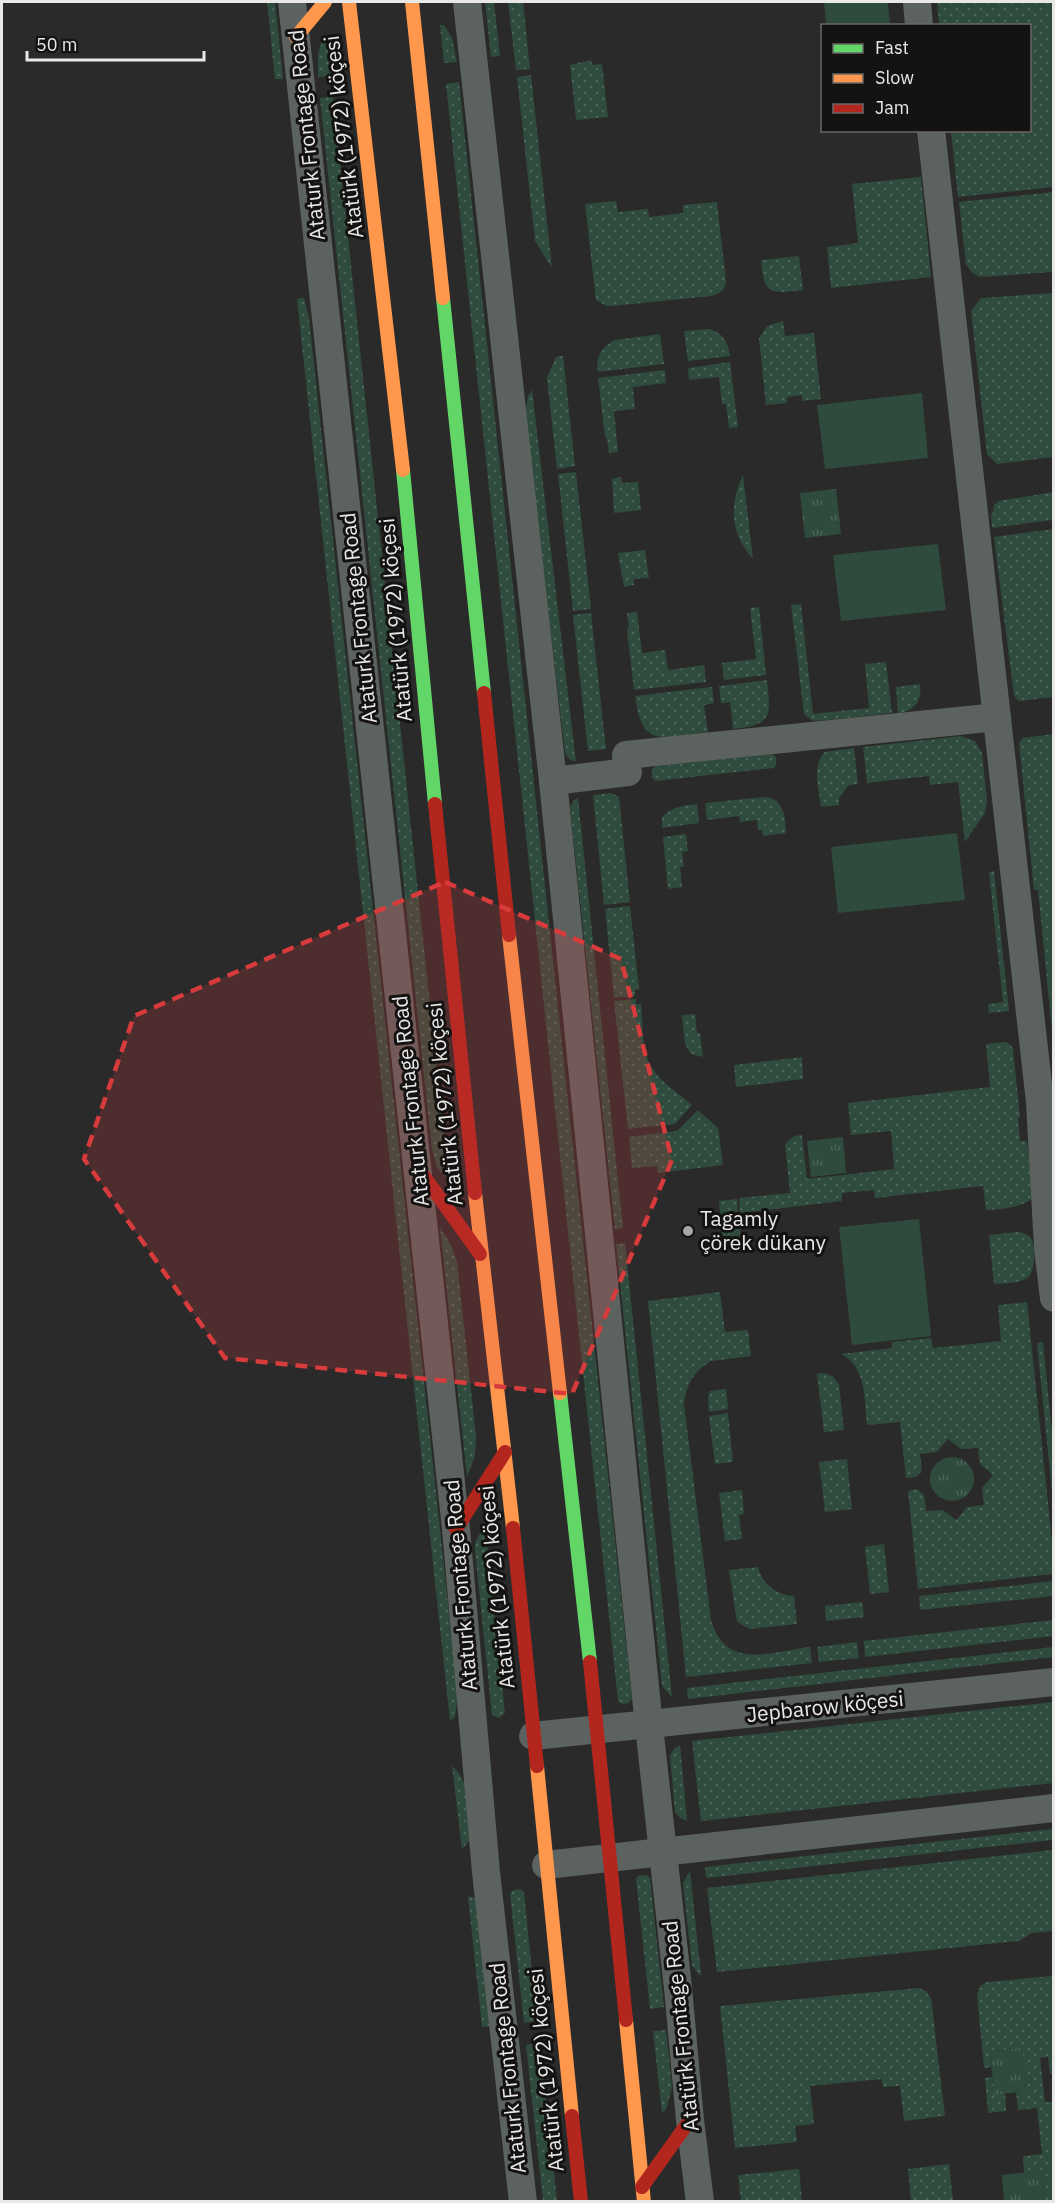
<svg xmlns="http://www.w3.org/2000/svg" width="1055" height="2203" viewBox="0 0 1055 2203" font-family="'IBM Plex Sans',sans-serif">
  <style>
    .grass { fill: url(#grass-dots) }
    .park { fill: url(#park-tufts) }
    .garden { fill: #2e4b3d }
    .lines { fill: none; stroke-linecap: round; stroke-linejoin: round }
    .street { stroke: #5b6260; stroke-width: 28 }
    .fast { stroke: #63d668; stroke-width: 14 }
    .slow { stroke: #ff974d; stroke-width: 14 }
    .jam { stroke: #b3261e; stroke-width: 14 }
    .marked { fill: #d83b3b; fill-opacity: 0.2; stroke: #d83b3b; stroke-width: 4.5; stroke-dasharray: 12 8; stroke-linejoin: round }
    .poi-dot { fill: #a6a6a5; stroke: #141312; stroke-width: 2 }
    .labels { text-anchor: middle; stroke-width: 6; stroke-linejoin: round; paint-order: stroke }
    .street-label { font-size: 21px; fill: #e9e8e7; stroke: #141312 }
    .poi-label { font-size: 21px; fill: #e9e8e7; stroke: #141312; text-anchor: start }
  </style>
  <defs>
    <pattern id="grass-dots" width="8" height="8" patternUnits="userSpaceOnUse" patternTransform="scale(1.5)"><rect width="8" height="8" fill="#2e4b3d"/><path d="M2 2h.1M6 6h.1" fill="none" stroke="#4c6559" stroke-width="1.8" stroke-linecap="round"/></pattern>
    <pattern id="park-tufts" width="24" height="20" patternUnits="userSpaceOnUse" patternTransform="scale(1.5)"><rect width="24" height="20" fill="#2e4b3d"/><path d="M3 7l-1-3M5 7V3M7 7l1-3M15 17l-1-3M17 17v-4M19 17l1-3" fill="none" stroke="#4c6559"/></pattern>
  </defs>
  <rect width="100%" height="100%" fill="#2b2a2a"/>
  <g class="grass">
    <path d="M267,2h8l8,77h-8z"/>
    <path d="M485,2h9l6,54 -9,1z"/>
    <path d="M508,2h15l7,67 -14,1z"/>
    <path d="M937,2h116v185l-95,10 -7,-66 79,-1v-104l-91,-1z"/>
    <path d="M440,25h4l8,13 5,24 -13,1z"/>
    <path d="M327,38l4,38 -13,1v-24l5,-14z"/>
    <path d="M591,60l1,5 10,-1 6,53 -32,3 -6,-55z"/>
    <path d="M531,75l21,193 -17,-27 -18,-164z"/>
    <path d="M459,82l173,1617 -3,4 -7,1 -4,-3 -172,-1617z"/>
    <path d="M333,97l116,1085 -12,-15 -5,-17 -112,-1052z"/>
    <path d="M921,177l10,100 -100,11 -4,-41 31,-4 -6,-59z"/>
    <path d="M1053,192v80l-73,5 -8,-4 -6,-9 -7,-62z"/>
    <path d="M616,201l2,11 30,-3 1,8 34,-4v-8l34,-3 9,79c0,9 -7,13 -15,15l-98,10h-6l-11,-6 -11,-96z"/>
    <path d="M799,256l4,34c-33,4 -39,5 -42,-30z"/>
    <path d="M1053,293v164l-56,7 -10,-10 -16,-143 10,-13z"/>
    <path d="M304,298l5,20 149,1378 -3,21 -5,4 -153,-1422z"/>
    <path d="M783,321l2,15 29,-3 7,66 -19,2v-6l-15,2v6l-21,2 -7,-67 8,-12z"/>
    <path d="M709,329c14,4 19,13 21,27l-42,5 -4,-30z"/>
    <path d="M660,334l4,30 -66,8c-3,-15 4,-25 17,-32z"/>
    <path d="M563,356l12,110 -18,3 -10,-91 9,-21z"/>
    <path d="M730,362l8,65 -9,1 -3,-24h-4l-3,-27 -30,3 -1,-12z"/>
    <path d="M665,370l1,13 -33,4 2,22 -21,2 4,41 -9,1 -2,-14 -2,-3 -7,-58z"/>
    <path d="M532,390l44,372 -7,-3 -4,-6 -40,-339 3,-18z"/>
    <path d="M576,472l15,137 -18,2 -15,-137z"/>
    <path d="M743,475l10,84c-23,-25 -24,-54 -10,-84z"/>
    <path d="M621,477l1,6 16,-1 3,28 -27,3 -2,-34z"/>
    <path d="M1053,492v28l-61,8 -1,-14 2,-1 1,-8 5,-4z"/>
    <path d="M1053,529v168l-34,4 -5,-5 -20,-159z"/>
    <path d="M645,550l4,28 -15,1v6l-10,2 -6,-34z"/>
    <path d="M801,604l12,110 56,-6 -4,-44 21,-2 6,51 -74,8 -7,-1 -7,-6 -13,-109z"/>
    <path d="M759,607l7,68 -42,5 -2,-17 34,-4 -6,-51z"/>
    <path d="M637,612l5,41 23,-3 3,20 36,-5 2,17 -72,8 -7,-59 2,-4 -2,-14z"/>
    <path d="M591,613l15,136 -18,2 -15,-136z"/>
    <path d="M767,680c4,37 6,44 -34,49l-3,-27 -9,1 -2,-17z"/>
    <path d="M920,684c2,17 -5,27 -22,29l-2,-26z"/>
    <path d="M712,687l2,16 -10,2 4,27c-44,5 -66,19 -73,-36z"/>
    <path d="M1053,734v307l-15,-151h-4l-15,-147 4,-5z"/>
    <path d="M961,736l14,5 7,12 5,47 -2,13 -20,29 -7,-60 -28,3 -1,-9 -62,7 -4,-36z"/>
    <path d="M854,748l4,36 -9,1 -10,13v7l-18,2c-2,-19 -10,-40 4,-55z"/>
    <path d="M772,754l4,3v7l-2,4 -118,13 -4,-3v-8l3,-4z"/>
    <path d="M611,793l8,4 11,105 -26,3 -11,-110z"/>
    <path d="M763,797c22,1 22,20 23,36l-23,3 -1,-6h-4l-1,-10 -17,2 -1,-6 -32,4 -2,-17z"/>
    <path d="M578,798l45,430 -8,1 -45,-422 4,-7z"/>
    <path d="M697,804l2,19 -37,5v-11c11,-11 21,-11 35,-13z"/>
    <path d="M686,834l2,17 -6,1 2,15h-4l2,20 -14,2 -5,-52z"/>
    <path d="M994,871l15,140 -20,2 -1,-9 15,-2 -14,-130z"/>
    <path d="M630,906l9,83 -4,1v6l-21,2 -9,-89z"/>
    <path d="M636,999v5h5c2,19 0,45 10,62 9,16 27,27 41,39l-17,19 -47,5 -14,-128z"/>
    <path d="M695,1014l2,19h3l3,24 -12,-3 -6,-10 -3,-29z"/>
    <path d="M1005,1042l5,2 3,5 7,68 -2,1 2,23h7l6,54 -1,4c-14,9 -30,10 -46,11l-3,-24 -108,12 -1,-8 -32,3v8l-102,12 -1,-15 51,-5 -5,-48c4,-6 9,-10 17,-10l5,44 87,-10 -3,-38 -40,4 -3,-32 142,-16 -4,-43z"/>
    <path d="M802,1057l1,22 -67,8 -2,-22z"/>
    <path d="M698,1110l20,18 5,37 -65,8 -1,-7 -25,2 -3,-31 48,-6z"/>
    <path d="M737,1199l4,40 -18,2 -4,-40z"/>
    <path d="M440,1227l12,20 5,15 19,174 -1,20 -8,21z"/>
    <path d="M1018,1232c5,1 10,2 13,6 5,10 5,34 -4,40 -9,6 -23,5 -33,6l-5,-49z"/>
    <path d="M625,1243l47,454 -10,-11 -46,-442z"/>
    <path d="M720,1292l5,40 23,-2 3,26 -39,5c-18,8 -26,25 -28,43l27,216c15,51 59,32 99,27l2,16 -126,14 -38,-376z"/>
    <path d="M1027,1302l26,248v24l-135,15 -10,-98 9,-2 7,6 2,16 17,-1 13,10 11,-13 17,-2 -2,-17 11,-13 -13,-11 -2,-16 -17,1 -13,-10 -11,13 -17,2 2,17 -6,6 -10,1 -6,-56 -33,3c-3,-26 0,-57 -26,-71l51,-6v-6l39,-4 2,10 68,-7 -3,-36z"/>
    <path d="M1043,1342l10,100v60l-16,-159z"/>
    <path d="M824,1373l8,3 7,8 5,46 -20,2 -7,-58z"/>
    <path d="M726,1389l2,20 -19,3 -1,-14 2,-7z"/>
    <path d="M728,1413l5,49 -18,2 -6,-48z"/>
    <path d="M847,1459l5,50 -27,3 -6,-50z"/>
    <path d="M742,1490l2,24 -5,1 3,24 -17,2 -6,-48z"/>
    <path d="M482,1528l4,3 19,182 -6,5 -7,-3 -17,-164v-7z"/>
    <path d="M884,1544l5,48 -19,2 -5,-47z"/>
    <path d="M758,1567c4,17 18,28 36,29l3,28 -47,5 -13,-7 -8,-52z"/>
    <path d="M1053,1581v15l-133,14 -1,-14z"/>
    <path d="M862,1602l2,15 -38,4 -1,-15z"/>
    <path d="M1053,1620v16l-188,21 -1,-16z"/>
    <path d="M857,1642l2,16 -40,4 -2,-15z"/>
    <path d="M1053,1647v10l-365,42 -1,-11z"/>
    <path d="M1053,1702v81l-352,38 -9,-80z"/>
    <path d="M680,1745l7,76 -7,-3 -5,-6 -5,-56 4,-7z"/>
    <path d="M452,1766c19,14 16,48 18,70l-1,5 -7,8z"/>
    <path d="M1053,1829v11l-347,38 -1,-11z"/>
    <path d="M1053,1850v81l-21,2 -13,8 -302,31 -10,-84z"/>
    <path d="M690,1871l11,104h-2l-7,-10 -9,-82z"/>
    <path d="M647,1875l3,3 14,129 -14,2 -14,-130 2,-3z"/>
    <path d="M520,1889l4,3 13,129 -13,2 -14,-129 3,-4z"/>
    <path d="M468,1896l7,2 16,128 -9,1z"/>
    <path d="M1053,1976v98h-3l-2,-17 -8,1 5,44h8v99h-9l-3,-30 -17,2 -1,-17 19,-2 -5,-46 -19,2 -2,-18 10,-1 -4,-43 -32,3 1,16 -7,1 -7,-73 3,-9 7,-4z"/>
    <path d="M919,1988l7,3 5,7 14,118 -41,5 -4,-35 -17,1 -1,-8 -72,7 4,38 -19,2 2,16 -62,6 -15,-142z"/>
    <path d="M666,2030l6,57 -6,23 -4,3 -9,-82z"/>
    <path d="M540,2043l17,158h-14l-17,-156z"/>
    <path d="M992,2077l2,17 11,-1 1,18 -18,2 -3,-35z"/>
    <path d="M949,2164l4,37h-42l-3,-32z"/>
    <path d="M799,2169l3,32h-61l-3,-26z"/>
  </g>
  <g class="park">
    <path d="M836,489l5,45 -36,4 -5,-45z"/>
    <path d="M843,1137l3,36 -35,4 -4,-36z"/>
    <circle cx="952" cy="1479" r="22"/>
    <path d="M1022,2048l4,43 -32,4 -4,-44z"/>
    <path d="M1041,2171l3,30h-40l-2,-26z"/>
  </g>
  <g class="garden">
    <path d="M824,2h64l2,23h-64z"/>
    <path d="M922,393l6,65 -103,11 -8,-64z"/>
    <path d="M938,544l8,66 -105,11 -8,-66z"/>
    <path d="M957,833l8,67 -127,13 -7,-66z"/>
    <path d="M919,1219l12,117 -79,9 -13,-118z"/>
  </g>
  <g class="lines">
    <g class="street">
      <path d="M292,2l164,1527 30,343 37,330"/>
      <path d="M467,2l86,779 96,945 29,262 12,132 10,82"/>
      <path d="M917,2l2,24"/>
      <path d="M931,130l109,972 8,146 6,50"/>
      <path d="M553,781l75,-9 -2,-17 371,-38"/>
      <path d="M533,1736l521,-54"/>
      <path d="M546,1865l508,-57"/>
    </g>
    <g class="fast">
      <path d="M443,298l41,395"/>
      <path d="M403,470l32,334"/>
      <path d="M560,1393l30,269"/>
    </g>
    <g class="slow">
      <path d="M349,2l54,468"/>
      <path d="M412,2l31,296"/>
      <path d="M296,37l29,-35"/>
      <path d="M509,935l51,458"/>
      <path d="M475,1193l38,335"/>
      <path d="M537,1766l35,350"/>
      <path d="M626,2020l18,182"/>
    </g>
    <g class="jam">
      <path d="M484,693l25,242"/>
      <path d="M435,804l40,389"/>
      <path d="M418,1168l62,86"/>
      <path d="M513,1528l24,238"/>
      <path d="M456,1529l49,-77"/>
      <path d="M590,1662l36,358"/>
      <path d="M572,2116l9,86"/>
      <path d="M642,2187l48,-67"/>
    </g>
  </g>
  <path class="marked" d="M445,882l176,77 51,201 -100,234 -347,-36 -141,-199 50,-143z"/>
  <circle class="poi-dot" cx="688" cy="1231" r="6"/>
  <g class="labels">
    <g class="street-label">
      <text transform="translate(307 135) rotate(-96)" y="7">Ataturk Frontage Road</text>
      <text transform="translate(344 137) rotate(-97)" y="7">Atatürk (1972) köçesi</text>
      <text transform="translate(359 618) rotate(-96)" y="7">Ataturk Frontage Road</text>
      <text transform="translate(396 620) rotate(-95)" y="7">Atatürk (1972) köçesi</text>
      <text transform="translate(411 1101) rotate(-96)" y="7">Ataturk Frontage Road</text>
      <text transform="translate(445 1104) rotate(-96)" y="7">Atatürk (1972) köçesi</text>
      <text transform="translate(461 1585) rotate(-95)" y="7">Ataturk Frontage Road</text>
      <text transform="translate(497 1587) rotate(-96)" y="7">Atatürk (1972) köçesi</text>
      <text transform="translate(825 1707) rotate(-6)" y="7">Jepbarow köçesi</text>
      <text transform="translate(681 2026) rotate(-96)" y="7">Atatürk Frontage Road</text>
      <text transform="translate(508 2068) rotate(-96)" y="7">Ataturk Frontage Road</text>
      <text transform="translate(546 2070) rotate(-96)" y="7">Atatürk (1972) köçesi</text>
    </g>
    <g class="poi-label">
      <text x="700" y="1226">Tagamly<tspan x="700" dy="24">çörek dükany</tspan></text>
    </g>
  </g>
  <rect width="1055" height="2203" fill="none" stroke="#e9e8e7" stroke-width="6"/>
  <rect x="821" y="24" width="210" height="108" fill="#141312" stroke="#696867" stroke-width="1.5"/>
  <rect x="833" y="44" width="30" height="9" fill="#63d668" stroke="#696867" stroke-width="1.5"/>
  <text x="875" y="54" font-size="18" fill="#e9e8e7">Fast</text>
  <rect x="833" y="74" width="30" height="9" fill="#ff974d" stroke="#696867" stroke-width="1.5"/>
  <text x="875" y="84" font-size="18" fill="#e9e8e7">Slow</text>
  <rect x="833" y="104" width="30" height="9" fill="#b3261e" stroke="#696867" stroke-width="1.5"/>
  <text x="875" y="114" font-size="18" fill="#e9e8e7">Jam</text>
  <path d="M27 51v9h177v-9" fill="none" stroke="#e9e8e7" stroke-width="3"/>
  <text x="36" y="51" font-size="18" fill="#e9e8e7" stroke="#141312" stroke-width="4.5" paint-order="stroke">50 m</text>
</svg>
